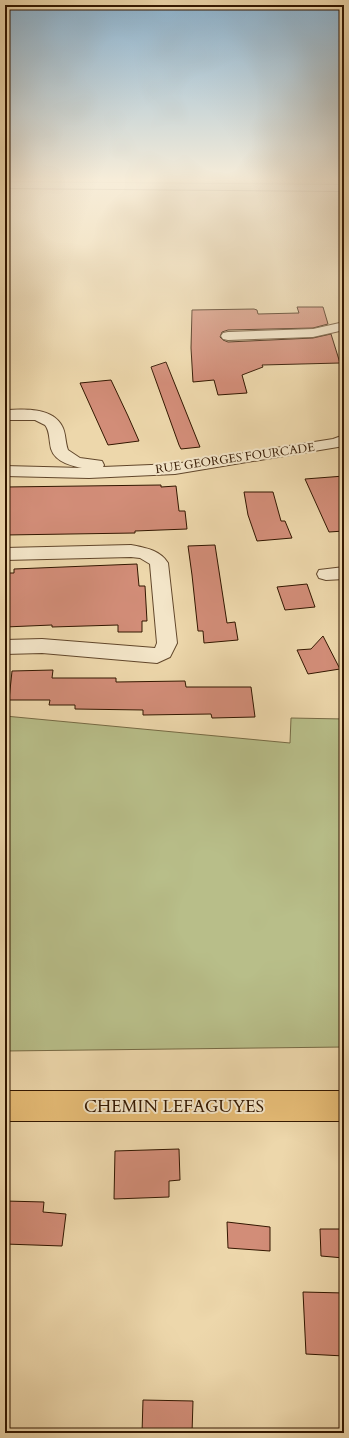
<svg xmlns="http://www.w3.org/2000/svg" width="349" height="1438" viewBox="0 0 349 1438" font-family="Cardo,serif">
  <style>
    .green { fill: #b8be89; stroke: #766a44 }
    .building { fill: #d28d78; stroke: #331700 }
    .lines { fill: none; stroke-linecap: round; stroke-linejoin: round }
    .minor-casing { stroke: #62472b; stroke-width: 2 }
    .major-casing { stroke: #331700; stroke-width: 2 }
    .minor { fill: #f3e5c8; fill-rule: evenodd }
    .major { fill: #e6bc76; fill-rule: evenodd }
    .labels { text-anchor: middle; stroke-width: 4; stroke-linejoin: round; paint-order: stroke }
    .far-street-label { font-size: 12px; fill: #331700; stroke: #f3e5c8 }
    .near-street-label { font-size: 17px; fill: #331700; stroke: #f3e5c8 }
  </style>
  <rect width="100%" height="100%" fill="#edd7ab"/>
  <filter id="stains"><feTurbulence type="fractalNoise" baseFrequency=".005" numOctaves="4"/><feColorMatrix values="0 0 0 0 .2 0 0 0 0 .09 0 0 0 0 .02 0 0 0 .5 -.17"/></filter>
  <radialGradient id="worn" r=".72"><stop offset=".6" stop-color="#630" stop-opacity="0"/><stop offset="1" stop-color="#630" stop-opacity=".3"/></radialGradient>
  <path class="green" d="M5,716l285,27 1,-25 53,1v328l-339,4z"/>
  <g class="building">
    <path d="M297,307h26l5,17 -15,4 -85,2 -6,2 -2,5 3,3 5,2 85,-4 18,-4 9,29 -78,2 1,2 -21,8 5,18 -29,2 -4,-15 -21,2 -2,-34 1,-38 62,-1 3,1 1,4 41,-1z"/>
    <path d="M166,362l34,85 -19,2 -2,-4 -28,-78z"/>
    <path d="M111,380l17,36 11,25 -31,4 -28,-62z"/>
    <path d="M344,476v55l-15,1 -24,-53z"/>
    <path d="M161,485v2l15,-1 3,25h6l2,18 -52,2v2l-130,2v-48z"/>
    <path d="M244,492h29l8,29h4l7,17 -35,3 -9,-26z"/>
    <path d="M215,545l12,78 8,-1 3,18 -34,3 -1,-12h-5l-6,-56 -4,-29z"/>
    <path d="M137,564l2,22h6l2,35h-5v11h-24v-7l-66,2v-2l-47,2v-54h9v-4z"/>
    <path d="M307,584l8,23 -30,3 -8,-23z"/>
    <path d="M323,636l17,33 -32,5 -11,-24 14,-1z"/>
    <path d="M53,670l-1,8h64v4l69,-1 1,6h65l4,30 -43,1 -1,-4 -68,1v-5l-68,-1v-4h-26l1,-5h-41l3,-29z"/>
    <path d="M179,1149l1,31 -11,1v16l-55,2 1,-48z"/>
    <path d="M5,1201l39,1 -1,10 23,2 -4,32 -57,-2z"/>
    <path d="M227,1222l43,5v24l-42,-3z"/>
    <path d="M320,1229h24v29l-23,-2z"/>
    <path d="M303,1292l41,1v63l-38,-2z"/>
    <path d="M143,1400l50,1 -1,32h-50z"/>
  </g>
  <g class="lines">
    <defs>
      <g id="minor">
        <path d="M5,182l339,3v6l-339,-3z"/>
        <path d="M344,322v8l-31,7 -85,3 -5,-1 -2,-3 2,-3 5,-1 85,-3z"/>
        <path d="M5,410c19,-1 47,-3 57,16 4,7 3,16 6,24l12,8 22,3 2,4 -1,2 72,-3 158,-25 11,-4v11l-169,28 -86,4 -84,-2v-10l77,2c-15,-3 -31,-8 -32,-25 -1,-7 -1,-13 -5,-18l-10,-5h-30z"/>
        <path d="M131,545c15,3 29,5 37,18l9,80 -7,14 -13,6 -115,-10 -37,1v-14l37,-1 113,9 2,-5 -7,-79 -10,-6 -9,-1 -126,3v-12z"/>
        <path d="M344,567v12l-18,1 -7,-2 -2,-4 2,-4z"/>
      </g>
      <rect id="major" x="5" y="1091" width="339" height="30"/>
    </defs>
    <use href="#minor" class="minor-casing"/>
    <use href="#major" class="major-casing"/>
    <use href="#minor" class="minor"/>
    <use href="#major" class="major"/>
  </g>
  <linearGradient id="sky" x2="0" y2="1"><stop stop-color="#8bb5d4"/><stop offset="0.47" stop-color="#f7edd9"/><stop offset="1" stop-color="#f7edd9" stop-opacity="0"/></linearGradient>
  <rect width="349" height="383" fill="url(#sky)"/>
  <g class="labels">
    <g class="far-street-label">
      <text transform="translate(235 458) rotate(-8)" y="4">RUE GEORGES FOURCADE</text>
    </g>
    <g class="near-street-label">
      <text x="174" y="1112">CHEMIN LEFAGUYES</text>
    </g>
  </g>
  <rect width="349" height="1438" fill="none" stroke="#edd7ab" stroke-width="20"/>
  <rect x="6" y="6" width="337" height="1426" fill="none" stroke="#331700" stroke-width="2"/>
  <rect x="10" y="10" width="329" height="1418" fill="none" stroke="#331700"/>
  <rect width="100%" height="100%" filter="url(#stains)"/>
  <rect width="100%" height="100%" fill="url(#worn)"/>
</svg>
